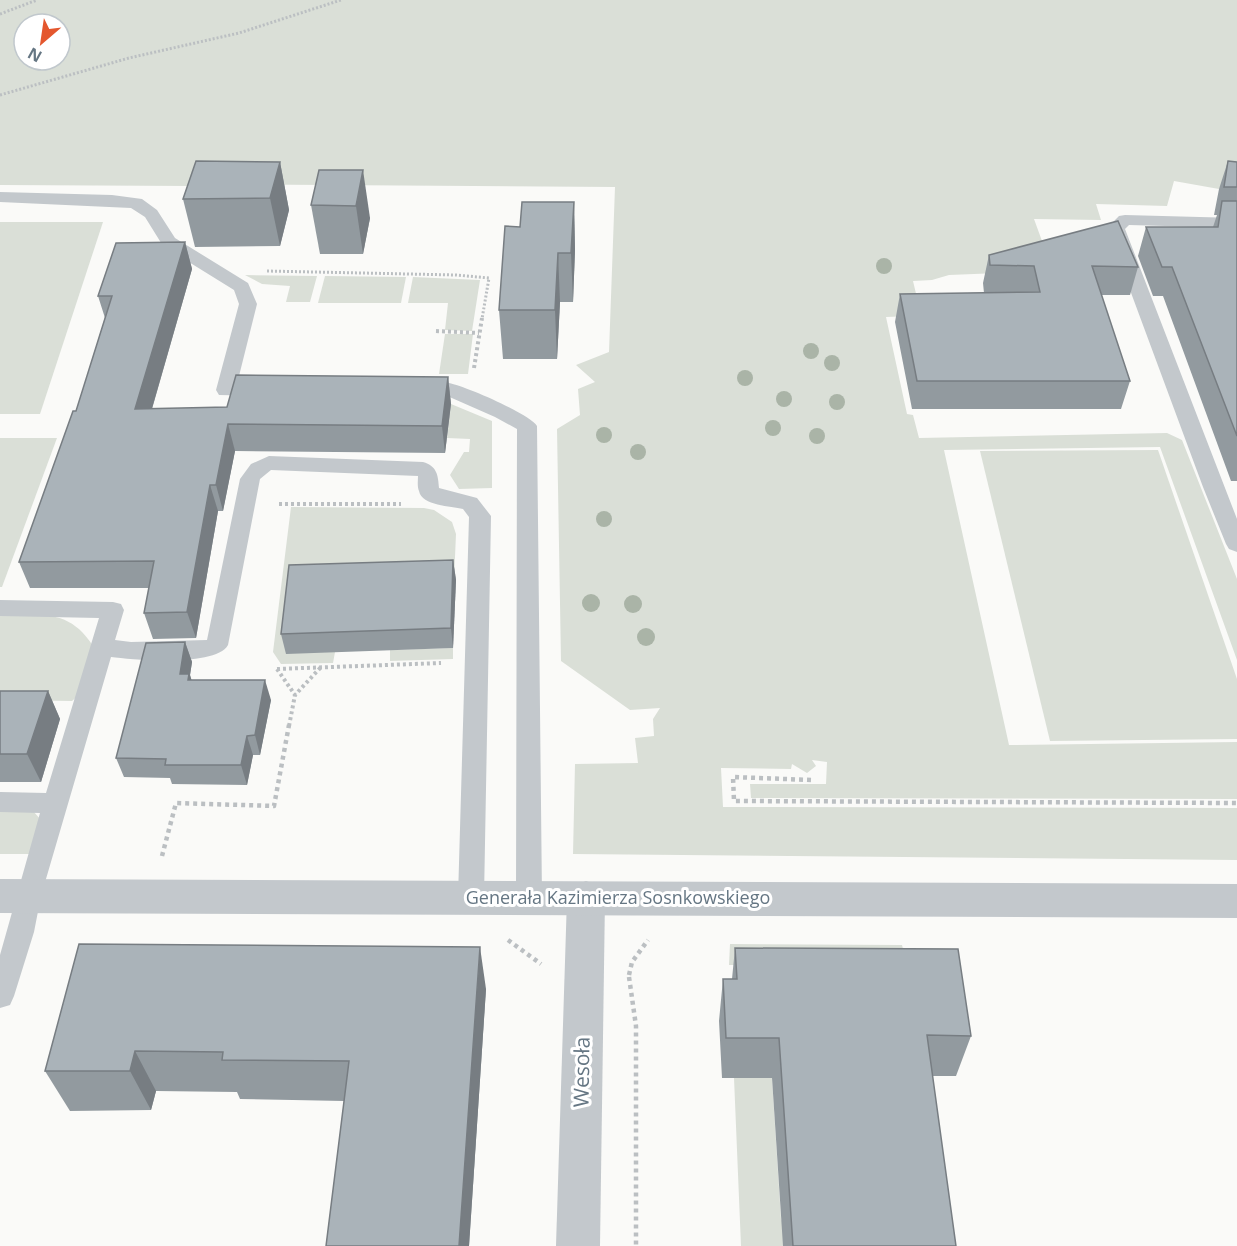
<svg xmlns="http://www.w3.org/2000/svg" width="1237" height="1246" viewBox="0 0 1237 1246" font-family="'Open Sans',sans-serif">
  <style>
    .green { fill: #dadfd7; fill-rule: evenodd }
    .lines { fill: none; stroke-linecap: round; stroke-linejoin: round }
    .path-far2 { stroke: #bbbfc2; stroke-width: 3; stroke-dasharray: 2 2; stroke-linecap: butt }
    .path-far1 { stroke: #bbbfc2; stroke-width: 4; stroke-dasharray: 3 3; stroke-linecap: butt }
    .path { stroke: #bbbfc2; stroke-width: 4.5; stroke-dasharray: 4 4; stroke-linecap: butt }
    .service { fill: #c3c8cc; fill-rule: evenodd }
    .minor { fill: #c3c8cc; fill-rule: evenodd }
    .tertiary { fill: #c3c8cc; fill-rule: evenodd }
    .tree { fill: #aab4a7 }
    .wall { fill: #929a9f }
    .shaded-wall { fill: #777d82 }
    .building { fill: #aab3b9; stroke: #777d82; stroke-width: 1.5 }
    .labels { text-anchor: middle; stroke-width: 6; stroke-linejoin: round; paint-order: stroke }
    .street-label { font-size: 18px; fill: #657683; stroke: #fff }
    .near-street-label { font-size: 21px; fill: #657683; stroke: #fff }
  </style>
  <rect width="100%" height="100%" fill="#fafaf8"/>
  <g class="green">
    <path d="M0,0h1237v189l-15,-6 -3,6 -45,-8 -7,25 -71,-2 5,16 -67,-1 12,33 -25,20 -72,3 -17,5 -19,1 5,21 -4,14 -28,1 21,97 6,1 6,23 248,-5 15,7 55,139v81l-77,-213 -216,3 65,295 228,-3v57l-486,-1 -1,-14h76l1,-22 -15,-2 4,6 -9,7 -15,-9 -1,5 -70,-1 2,39 514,1v52l-664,-6 2,-90 63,-1 -3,-25 19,-2 -1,-17 7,-11 -30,2 -69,-49 -4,-232 23,-14 -2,-26 17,-7 -19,-17 33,-13 6,-165 -422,-3 -2,2 -191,-1zM24,24h36v36h-36z"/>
    <path d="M0,222h103l-63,192h-40z"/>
    <path d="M245,275l72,1 -7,26h-24l4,-16 -28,-2z"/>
    <path d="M325,276l81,1 -5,26h-83z"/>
    <path d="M413,277l67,3 -8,51 -27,-1 3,-27h-40z"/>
    <path d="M445,334h28l-5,40h-29z"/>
    <path d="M451,404l41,17v67l-33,1 -9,-14 14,-23h5l1,-13 -23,-1z"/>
    <path d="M0,438h57l-55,149h-2z"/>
    <path d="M1158,450l79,229v60l-187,2 -70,-290z"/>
    <path d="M291,507l133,1 10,2 18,12 4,12 -2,46 -119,72 -2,11 -52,1 -8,-12z"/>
    <path d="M0,615c40,0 69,-7 93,31l-13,48 -8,7 -72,-1z"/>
    <path d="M453,648v11l-63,2v-11z"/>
    <path d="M0,809l34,3 6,7 -9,35h-31z"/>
    <path d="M730,944l172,1 5,21 -178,-1z"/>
    <path d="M734,1078h38l9,141 15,27h-55z"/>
  </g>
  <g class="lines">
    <g class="path-far2">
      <path d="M0,14l37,-14"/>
      <path d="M0,95l129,-37 110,-25 102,-33"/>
      <path d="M267,271l189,4 33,3 -7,41"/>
    </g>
    <g class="path-far1">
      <path d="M436,331l43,2"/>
      <path d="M474,368l8,-50"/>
      <path d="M279,504h122"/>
      <path d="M277,669l164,-6"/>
      <path d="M277,669l18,26"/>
      <path d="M289,726l6,-31 26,-28"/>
    </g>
    <g class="path">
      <path d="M811,780l-78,-3 1,24 503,2"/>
      <path d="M162,856l14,-53 98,3 15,-81"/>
      <path d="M508,940l33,24"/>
      <path d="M629,975l3,-13 16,-22"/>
      <path d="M629,977l7,49v220"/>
    </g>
    <g class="service">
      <path d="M0,192l112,3 30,4 15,11 18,28 73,45 9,21 -20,80 32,1 3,5 -3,5 -7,1 -43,-1 -3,-5 23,-86 -5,-14 -71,-44 -18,-29 -14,-9 -131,-6z"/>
      <path d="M1125,215l112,3v10l-108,-3 -4,4 112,290v33l-8,-3 -3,-5 -23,-57 -96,-259 12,-12z"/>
      <path d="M421,383c9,0 19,-2 28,0 16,3 81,31 88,43l5,472 -4,8 -9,3 -9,-3 -4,-8 1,-469 -22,-12 -50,-22 -31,-1 -3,-5 3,-5z"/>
      <path d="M269,456l154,6c14,4 15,13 16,26l38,10 14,18 -7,382 -4,8 -9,3 -9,-3 -4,-8 11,-381 -6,-8c-12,-3 -41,-3 -44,-18 -2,-5 -1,-11 -1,-15l-147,-6 -11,9 -32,166c-12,22 -94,15 -117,12l-70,239 -7,36 -20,64 -4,9 -10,3v-53l40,-142 -40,-1v-20l46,1 53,-175 -99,-2v-16l113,2 8,2 3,6 -9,30 16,2 76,-2 33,-161 11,-15z"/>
    </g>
    <path class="minor" d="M586,881l13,5 6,12 -5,348h-44l11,-348 6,-12z"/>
    <path class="tertiary" d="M0,879l1237,5v34l-1237,-5z"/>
  </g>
  <g class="tree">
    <circle cx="884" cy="266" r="8"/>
    <circle cx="811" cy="351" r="8"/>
    <circle cx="832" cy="363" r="8"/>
    <circle cx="745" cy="378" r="8"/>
    <circle cx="784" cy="399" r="8"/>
    <circle cx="837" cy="402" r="8"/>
    <circle cx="773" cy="428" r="8"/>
    <circle cx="604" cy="435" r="8"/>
    <circle cx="817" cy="436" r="8"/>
    <circle cx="638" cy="452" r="8"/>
    <circle cx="604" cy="519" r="8"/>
    <circle cx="591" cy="603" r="9"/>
    <circle cx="633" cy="604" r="9"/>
    <circle cx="646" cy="637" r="9"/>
  </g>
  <g class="wall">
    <path d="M1228,161l9,1v319h-6l-68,-185h-10l-15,-40 8,-29h67l4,-12h-3l5,-26z"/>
    <path d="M280,162l9,48 -9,36 -85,1 -12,-48z"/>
    <path d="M319,170l51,48 -7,36h-43l-9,-49z"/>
    <path d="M574,202l1,48 -2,52h-13l-3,57h-54l-4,-49 21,-83z"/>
    <path d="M185,242l7,27 -40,140 75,-2 221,-30 3,27 -6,49 -210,-2 -12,60h-5l-22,127 -43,1 -9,-26 5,-25h-119l-11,-26 57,-151 29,-93 -7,-22z"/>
    <path d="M989,255l149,12 -8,28h-29l29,86 -9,28h-209l-17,-87 5,-28 84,-1 -1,-10z"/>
    <path d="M453,560l3,20 -3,68 -167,6 -5,-20z"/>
    <path d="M185,642l7,20 -2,13 1,5 80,20 -11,55h-7l-6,30 -75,-1 -2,-6 -46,-1 -8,-19z"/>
    <path d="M0,691h48l12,28 -19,63h-41z"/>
    <path d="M79,944l407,45 -17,257h-143l18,-145 -104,-2 -3,-7 -81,-1 -5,19 -81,1 -25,-40z"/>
    <path d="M735,948l236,88 -15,40h-24l24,170h-173l-11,-168h-50l-3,-57 4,-42h9z"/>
  </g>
  <g class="shaded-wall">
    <path d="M280,162l9,48 -9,36 -10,-48z"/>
    <path d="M363,170l7,48 -7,36 -7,-48z"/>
    <path d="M574,202l1,48 -2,52 -2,-49z"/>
    <path d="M185,242l7,27 -48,167 -9,-27z"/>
    <path d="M558,253l2,49 -3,57 -2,-49z"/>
    <path d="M448,377l3,27 -6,49 -3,-27z"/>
    <path d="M228,424l7,27 -12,60 -7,-26z"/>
    <path d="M210,485l8,26 -22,127 -9,-26z"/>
    <path d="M453,560l3,20 -3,68 -2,-20z"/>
    <path d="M185,642l7,20 -2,13 6,19 -16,-20z"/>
    <path d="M265,680l6,20 -11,55 -5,-20z"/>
    <path d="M48,691l12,28 -19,63 -14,-28z"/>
    <path d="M247,736l6,19 -6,30 -6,-20z"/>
    <path d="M480,947l6,42 -17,257h-10z"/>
    <path d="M135,1051l21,40 -5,19 -21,-39z"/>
  </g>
  <g class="building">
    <path d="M196,161l84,1 -10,36 -87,1z"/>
    <path d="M1228,161l9,1v25h-13z"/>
    <path d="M319,170h44l-7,36 -45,-1z"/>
    <path d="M1222,201h15v235l-65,-169h-10l-16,-40h72z"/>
    <path d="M522,202h52l-3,51h-13l-3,57h-56l6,-84 15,1z"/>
    <path d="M1118,221l20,46 -46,-1 38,115h-213l-17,-87 140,-2 -6,-26 -44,-1 -1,-10z"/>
    <path d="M185,242l-50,167 92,-2 9,-32 212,2 -6,49 -214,-2 -12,61h-6l-23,127 -43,1 10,-52 -135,1 54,-151h3l36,-115h-14l18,-53z"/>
    <path d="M453,560l-2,68 -170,6 8,-69z"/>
    <path d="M185,642l-5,32h9l-1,6h77l-10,55 -8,1 -6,29h-76l1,-6 -50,-1 30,-115z"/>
    <path d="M0,691h48l-21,63h-27z"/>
    <path d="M79,944l401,3 -21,299h-133l23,-185 -127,-1 1,-8 -88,-1 -5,20h-85z"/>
    <path d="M735,948l223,1 13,87 -44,-1 29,211h-163l-14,-208h-53l-3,-59h14z"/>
  </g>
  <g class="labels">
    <g class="street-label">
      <text x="618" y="904">Generała Kazimierza Sosnkowskiego</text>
    </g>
    <g class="near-street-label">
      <text transform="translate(582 1072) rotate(-89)" y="7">Wesoła</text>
    </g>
  </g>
  <g transform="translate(42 42) rotate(209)"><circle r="28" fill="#ffffff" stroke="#c1c8cd" stroke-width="1.5"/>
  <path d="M0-4.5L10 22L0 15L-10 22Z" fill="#e4572e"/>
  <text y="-9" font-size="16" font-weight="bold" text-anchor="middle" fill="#657683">N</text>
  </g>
</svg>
